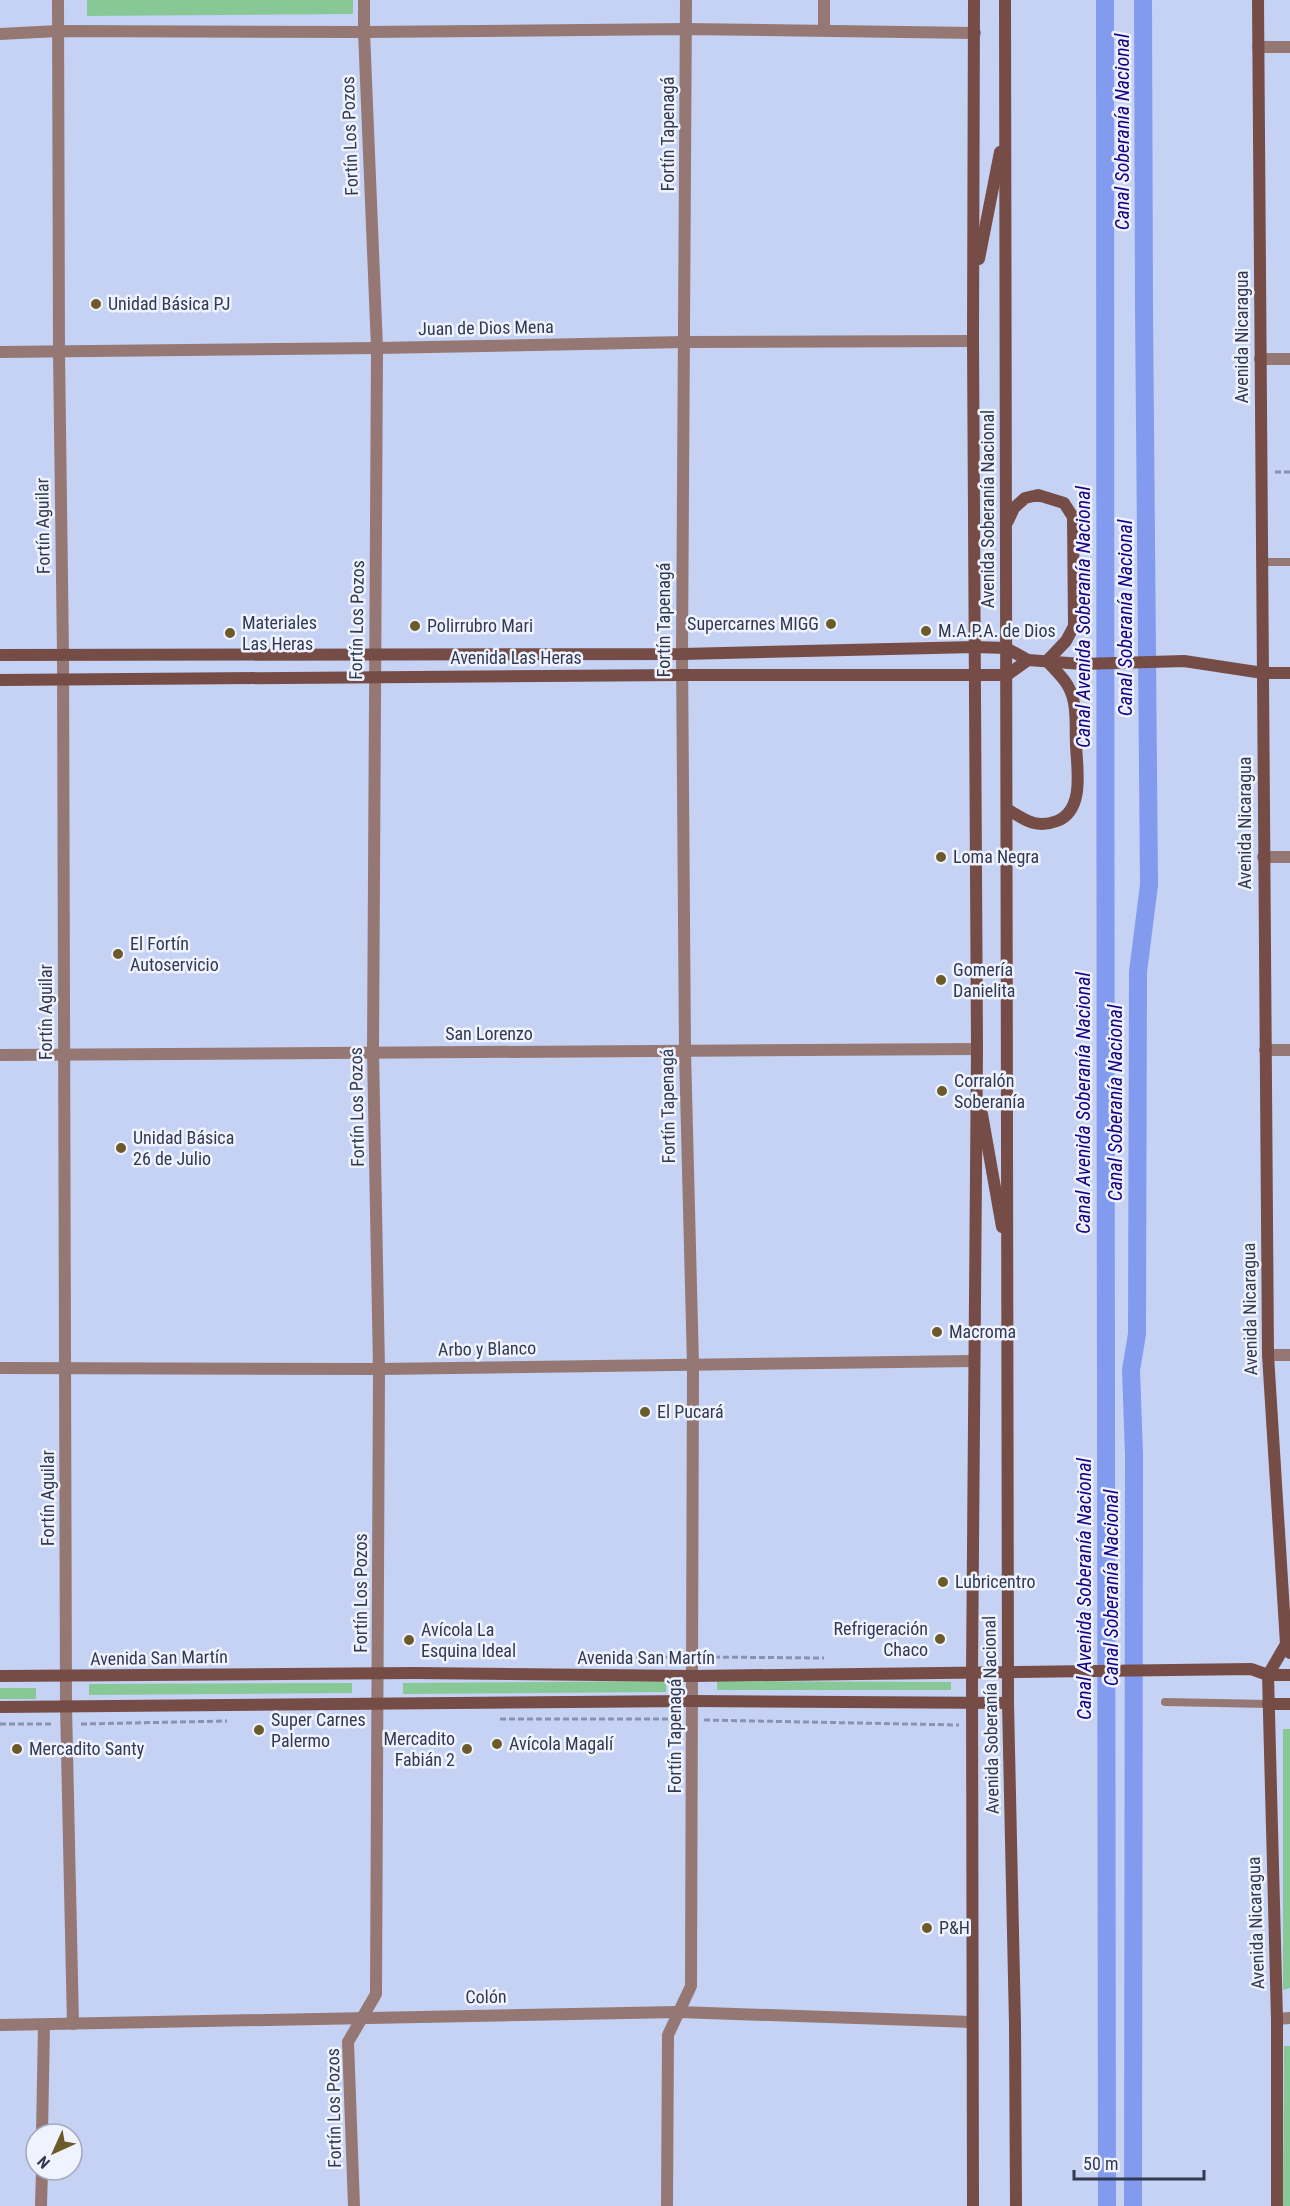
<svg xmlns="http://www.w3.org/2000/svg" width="1290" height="2206" viewBox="0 0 1290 2206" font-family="'Roboto Condensed',sans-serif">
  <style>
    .green { fill: #88c896 }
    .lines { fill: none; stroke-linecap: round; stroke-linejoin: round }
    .canal { stroke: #829bef; stroke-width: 18 }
    .path { stroke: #8993b1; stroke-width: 3; stroke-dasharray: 6 3; stroke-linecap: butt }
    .lane { stroke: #957873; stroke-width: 8 }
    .street { stroke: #957873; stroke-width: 12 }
    .secondary { stroke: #754d46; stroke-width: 12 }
    .poi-dot { fill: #6c5b29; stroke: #eff3ff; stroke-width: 2 }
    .labels { text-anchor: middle; stroke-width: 5; stroke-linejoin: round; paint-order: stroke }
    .street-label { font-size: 18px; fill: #323950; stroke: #eff3ff }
    .poi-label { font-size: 18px; fill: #323950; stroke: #eff3ff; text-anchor: start }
    .water-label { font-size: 20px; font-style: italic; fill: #150086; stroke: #eff3ff }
  </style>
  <rect width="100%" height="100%" fill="#c6d2f4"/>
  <g class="green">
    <path d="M87,0h266v14l-266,2z"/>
    <path d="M666,1681v11l-263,2v-11z"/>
    <path d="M717,1681l234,1v8h-234z"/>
    <path d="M352,1683v10l-263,2v-11z"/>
    <rect x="0" y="1688" width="36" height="11"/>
    <path d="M1283,1729h7v259l-7,2z"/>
    <path d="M1284,2046h6v160h-7z"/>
  </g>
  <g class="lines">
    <g class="canal">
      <path d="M1105,0c2,735 -1,1471 2,2206"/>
      <path d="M1133,2206l1,-751 -3,-85 6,-36 1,-362 11,-87 -5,-577 -1,-308"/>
    </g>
    <g class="path">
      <path d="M1275,472h15"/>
      <path d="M705,1657l119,1"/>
      <path d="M582,1658l95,-1"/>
      <path d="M500,1719h177"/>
      <path d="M704,1720l255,5"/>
      <path d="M0,1724h53"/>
      <path d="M81,1724l146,-3"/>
    </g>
    <g class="lane">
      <path d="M1262,562h28"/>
      <path d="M1165,1702l103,2"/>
    </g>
    <g class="street">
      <path d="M58,0l1,352 4,302 3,1052 7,318"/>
      <path d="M824,30v-30"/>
      <path d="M0,34l58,-3 306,1 322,-3 289,4"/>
      <path d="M1258,47h32"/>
      <path d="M0,352l377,-4 307,-6 289,-1"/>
      <path d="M1260,359h30"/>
      <path d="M1263,857h27"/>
      <path d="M1265,1050h25"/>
      <path d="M0,1055l977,-6"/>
      <path d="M1268,1355h22"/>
      <path d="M0,1368l379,1 595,-8"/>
      <path d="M1277,2019l13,-1"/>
      <path d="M0,2025l678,-13 294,10"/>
      <path d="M42,2134l2,-109"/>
      <path d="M41,2206l1,-36"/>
      <path d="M354,2206l-6,-164 28,-48 3,-625 -6,-318 4,-703 -13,-316v-32"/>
      <path d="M667,2206l1,-171 23,-49 2,-621 -8,-313 -3,-398 4,-654"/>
    </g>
    <g class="secondary">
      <path d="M1005,0l3,1703 7,321 1,182"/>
      <path d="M1258,0l10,1355 18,289 4,9"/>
      <path d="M979,259l21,-107"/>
      <path d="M0,655l682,-1 293,-7 31,1 22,12 54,4 102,-3 79,12h27"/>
      <path d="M0,680l682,-5h325l21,-15"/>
      <path d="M1007,809c18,11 29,20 50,12 28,-11 20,-52 19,-76 -1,-19 2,-42 -8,-59 -5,-9 -14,-17 -21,-25l19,-20 8,-15 -1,-109 -9,-14 -26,-8 -13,3 -11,10 -6,13"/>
      <path d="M982,1114l20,113"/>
      <path d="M0,1676l415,-3 278,3 558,-7 17,6h22"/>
      <path d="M1268,1704h22"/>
      <path d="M0,1707l692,-6 316,2"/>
      <path d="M973,2206l-1,-533 5,-624 -4,-708 1,-341"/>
      <path d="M1277,2206v-187l-9,-344 18,-31"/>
    </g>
  </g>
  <g class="poi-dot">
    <circle cx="96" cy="304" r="6"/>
    <circle cx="831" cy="624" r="6"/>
    <circle cx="415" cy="626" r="6"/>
    <circle cx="926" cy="631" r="6"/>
    <circle cx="230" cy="633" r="6"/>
    <circle cx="941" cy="857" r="6"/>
    <circle cx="118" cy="954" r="6"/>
    <circle cx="941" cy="980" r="6"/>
    <circle cx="942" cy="1091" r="6"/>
    <circle cx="121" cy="1148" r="6"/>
    <circle cx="937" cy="1332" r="6"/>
    <circle cx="645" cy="1412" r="6"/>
    <circle cx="943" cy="1582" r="6"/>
    <circle cx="940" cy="1639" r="6"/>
    <circle cx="409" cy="1640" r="6"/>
    <circle cx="259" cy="1730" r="6"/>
    <circle cx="497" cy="1744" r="6"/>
    <circle cx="17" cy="1749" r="6"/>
    <circle cx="467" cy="1749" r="6"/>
    <circle cx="927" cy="1928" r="6"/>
  </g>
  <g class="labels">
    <g class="street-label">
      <text transform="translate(668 134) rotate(-90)" y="6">Fortín Tapenagá</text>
      <text transform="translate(350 136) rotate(-92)" y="6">Fortín Los Pozos</text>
      <text transform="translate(486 328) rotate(-1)" y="6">Juan de Dios Mena</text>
      <text transform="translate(1242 337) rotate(-90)" y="6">Avenida Nicaragua</text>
      <text transform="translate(988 509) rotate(-90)" y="6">Avenida Soberanía Nacional</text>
      <text transform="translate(43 526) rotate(-91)" y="6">Fortín Aguilar</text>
      <text transform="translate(357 620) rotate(-89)" y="6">Fortín Los Pozos</text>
      <text transform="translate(664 620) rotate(-90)" y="6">Fortín Tapenagá</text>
      <text x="516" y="664">Avenida Las Heras</text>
      <text transform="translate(1245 823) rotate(-90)" y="6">Avenida Nicaragua</text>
      <text transform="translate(46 1012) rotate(-90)" y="6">Fortín Aguilar</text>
      <text x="489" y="1040">San Lorenzo</text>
      <text transform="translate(668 1106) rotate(-91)" y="6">Fortín Tapenagá</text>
      <text transform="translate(357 1107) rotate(-91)" y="6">Fortín Los Pozos</text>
      <text transform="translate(1250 1309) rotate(-91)" y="6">Avenida Nicaragua</text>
      <text transform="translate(487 1349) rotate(-1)" y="6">Arbo y Blanco</text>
      <text transform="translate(48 1498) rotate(-90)" y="6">Fortín Aguilar</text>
      <text transform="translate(361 1593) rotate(-90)" y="6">Fortín Los Pozos</text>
      <text transform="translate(159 1658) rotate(-1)" y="6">Avenida San Martín</text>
      <text x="646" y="1664">Avenida San Martín</text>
      <text transform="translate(991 1715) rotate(-91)" y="6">Avenida Soberanía Nacional</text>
      <text transform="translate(675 1736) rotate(-90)" y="6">Fortín Tapenagá</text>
      <text transform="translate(1256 1923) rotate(-92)" y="6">Avenida Nicaragua</text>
      <text transform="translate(486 1997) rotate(-1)" y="6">Colón</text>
      <text transform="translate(334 2108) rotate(-91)" y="6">Fortín Los Pozos</text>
    </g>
    <g class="poi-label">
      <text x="108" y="310">Unidad Básica PJ</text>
      <text x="242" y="629">Materiales<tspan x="242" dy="21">Las Heras</tspan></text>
      <text x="819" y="630" text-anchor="end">Supercarnes MIGG</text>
      <text x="427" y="632">Polirrubro Mari</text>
      <text x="938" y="637">M.A.P.A. de Dios</text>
      <text x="953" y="863">Loma Negra</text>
      <text x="130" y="950">El Fortín<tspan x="130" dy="21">Autoservicio</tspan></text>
      <text x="953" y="976">Gomería<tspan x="953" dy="21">Danielita</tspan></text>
      <text x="954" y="1087">Corralón<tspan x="954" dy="21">Soberanía</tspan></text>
      <text x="133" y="1144">Unidad Básica<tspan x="133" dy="21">26 de Julio</tspan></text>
      <text x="949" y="1338">Macroma</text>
      <text x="657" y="1418">El Pucará</text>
      <text x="955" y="1588">Lubricentro</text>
      <text x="928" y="1635" text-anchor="end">Refrigeración<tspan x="928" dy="21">Chaco</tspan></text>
      <text x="421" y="1636">Avícola La<tspan x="421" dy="21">Esquina Ideal</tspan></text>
      <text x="271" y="1726">Super Carnes<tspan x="271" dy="21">Palermo</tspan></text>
      <text x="455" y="1745" text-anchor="end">Mercadito<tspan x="455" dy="21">Fabián 2</tspan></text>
      <text x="509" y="1750">Avícola Magalí</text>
      <text x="29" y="1755">Mercadito Santy</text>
      <text x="939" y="1934">P&amp;H</text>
    </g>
    <g class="water-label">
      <text transform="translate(1122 132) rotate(-90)" y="7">Canal Soberanía Nacional</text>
      <text transform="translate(1083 617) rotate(-90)" y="7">Canal Avenida Soberanía Nacional</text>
      <text transform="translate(1125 618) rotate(-90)" y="7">Canal Soberanía Nacional</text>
      <text transform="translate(1083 1103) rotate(-90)" y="7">Canal Avenida Soberanía Nacional</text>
      <text transform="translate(1115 1103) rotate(-90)" y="7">Canal Soberanía Nacional</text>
      <text transform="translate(1111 1588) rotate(-90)" y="7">Canal Soberanía Nacional</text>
      <text transform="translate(1084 1589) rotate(-90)" y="7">Canal Avenida Soberanía Nacional</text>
    </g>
  </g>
  <g transform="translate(54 2152) rotate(225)"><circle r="28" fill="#eff3ff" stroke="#a3a9b9" stroke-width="1.5"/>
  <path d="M0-4.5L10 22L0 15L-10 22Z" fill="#6c5b29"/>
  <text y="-9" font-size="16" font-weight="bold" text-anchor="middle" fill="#323950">N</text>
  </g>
  <path d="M1074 2170v9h130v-9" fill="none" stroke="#323950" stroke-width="3"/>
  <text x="1083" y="2170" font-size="18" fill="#323950" stroke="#eff3ff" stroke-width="4.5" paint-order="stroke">50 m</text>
</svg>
